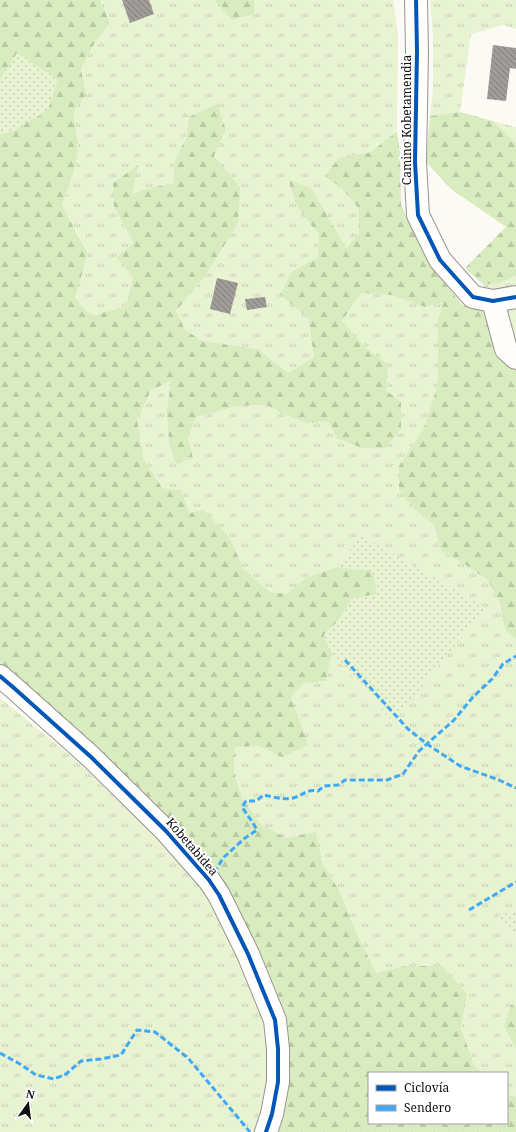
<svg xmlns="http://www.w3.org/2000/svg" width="516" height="1132" viewBox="0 0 516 1132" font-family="'Noto Serif',serif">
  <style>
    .grass { fill: url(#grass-tufts) }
    .forest { fill: url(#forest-firs) }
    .garden { fill: url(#garden-dots) }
    .building { fill: url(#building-back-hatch) }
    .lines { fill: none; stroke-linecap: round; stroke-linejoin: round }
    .minor-casing { stroke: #969592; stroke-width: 24 }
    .minor { stroke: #fffefd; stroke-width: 22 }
    .quiet { stroke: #3fa9f5; stroke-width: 3; stroke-dasharray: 6 3; stroke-linecap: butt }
    .cycleway-casing { stroke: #fff; stroke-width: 6 }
    .cycleway { stroke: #0057b8; stroke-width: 4 }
    .labels { text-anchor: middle; stroke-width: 4; stroke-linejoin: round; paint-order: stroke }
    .street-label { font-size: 12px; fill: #0f0f0f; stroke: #fff }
  </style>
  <defs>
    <pattern id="grass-tufts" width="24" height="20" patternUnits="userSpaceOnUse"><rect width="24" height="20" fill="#e8f3d2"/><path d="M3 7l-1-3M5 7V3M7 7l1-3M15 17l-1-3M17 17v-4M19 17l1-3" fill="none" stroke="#c6cfb3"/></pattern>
    <pattern id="forest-firs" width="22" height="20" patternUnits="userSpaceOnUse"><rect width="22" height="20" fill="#d8ecbf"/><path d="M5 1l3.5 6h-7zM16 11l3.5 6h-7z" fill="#b8c9a3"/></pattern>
    <pattern id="garden-dots" width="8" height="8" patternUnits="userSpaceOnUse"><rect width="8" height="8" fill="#e8f3d2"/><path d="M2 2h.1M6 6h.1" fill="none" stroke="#c6cfb3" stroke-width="1.8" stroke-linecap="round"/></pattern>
    <pattern id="building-back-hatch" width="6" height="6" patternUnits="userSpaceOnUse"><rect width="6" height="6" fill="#a09d99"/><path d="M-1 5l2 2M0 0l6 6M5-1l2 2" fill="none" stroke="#817e7b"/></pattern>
  </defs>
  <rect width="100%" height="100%" fill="#fcfaf4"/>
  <g class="grass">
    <path d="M100,0h114l18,20 22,-6v-14h139l5,34 -1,97 -26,21 -32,6 3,30 17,21v24l-14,15 -18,-33 -31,-10 23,30 -1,22 -27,15 -11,21 28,25 6,39 -26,16 -30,-24 -55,-8 -18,-11 -9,-19 29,-35 35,-89 -26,-31 12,-26 -37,-13 -3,20 -11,23 -2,23 -22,5 -20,7 7,-30 -24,43 20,35 -1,35 -7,28 -35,10 -16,-18 13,-45 -26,-49 8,-23 8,-46 -6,-23 13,-17 -4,-26 11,-22 18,-24z"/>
    <path d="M430,0h86v29l-12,-4 -33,9 -11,78 -30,4 3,-28v-52z"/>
    <path d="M493,121l23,6v16z"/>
    <path d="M516,276v62l-35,-28 3,-25 15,-2z"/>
    <path d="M361,293l30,2 34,12 19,-4 -6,16v65l-14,44 -25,38 14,42 21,17 7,26 23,13 24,16 12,24 5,26 11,10v268l-18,9 18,23v67l-5,-3 -7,22 12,23v48l-9,-3v-21h-25l-8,-8 -13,-37 6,-34 -63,-28 -28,7 -23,-48 -14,-35 -16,-25 -7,-33 -30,6 -25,-14 -18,-24 -9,-26 1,-27 24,-1 23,11 9,-60 13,-14 22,-2 6,-28 61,69 -32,-187 -24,32 -32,11 -18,17 -17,-3 -27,-24 -13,-30 -41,-25 -27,-24 -18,-30 -7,-39 14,-30 21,-10 -5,30 21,29 8,-22 41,-11 30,-1 16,9 23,9 23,-1 57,26 15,-19v-27l-14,-11 1,-27 -21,-15 -25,-27z"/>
    <path d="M0,698l71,58 100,95 26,31 20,28 18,44 40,66 -3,94 6,18h-278z"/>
  </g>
  <g class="forest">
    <path d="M0,0h100l10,23 -18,24 -11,22 5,26 -13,17c1,7 3,15 4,22 4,23 -7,48 -15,70l15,30 11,19 -13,45 16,18 35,-10 7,-28 -16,-21 17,-14 -20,-35 -1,-25 25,-18 -6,29 19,-6 22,-5 2,-23 11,-22 3,-21 28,-13 9,26 -12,26 26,31 -2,36 -33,53 -29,35 9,19 18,11 55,8 30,24 26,-16 -6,-39 -28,-24 11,-22 27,-15 1,-22 -23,-30 -7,-25 22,8 35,60 13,-15v-24l-17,-21 -17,-12 14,-18 32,-6 26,-21 3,22 1,52 12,26 22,40 27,34 19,5 35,28v302l-11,-10 -5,-26 -12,-24 -24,-16 -23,-13 -7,-26 -21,-17 -14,-19v-23l25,-38 14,-44v-65l5,-16 -18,4 -34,-12 -30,-2 -19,28 25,28 21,15 -1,27 14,11v27l-15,19h-24l-25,-10 -8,-16 -23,1 -23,-9 -16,-9 -30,1 -41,11 -8,22 5,19 -17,6 -7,-22 -2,-32 4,-29 -20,9 -14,30 7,39 18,29 19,2 8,23 15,-3 26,28 13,30 27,24 17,2 18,-16 32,-11 36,4 4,23 -25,5 -13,21 -15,15 8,18 -6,28 -22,2 -13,14 17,48 -26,12 -23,-11 -24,1 -1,27 9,26 18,24 25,14 30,-6 7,33 16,25 14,35 23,48 28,-7h38l25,28 -6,34 13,37 8,8h-113v50h138v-29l9,3v35h-238l-6,-18 6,-32 -27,-141 -207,-240 -44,-38v-529l15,-4 -11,-55 -4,5z"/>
    <path d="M214,0h40v14l-22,6z"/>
    <path d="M460,112l33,9 23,22v133l-17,7 -15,2 -19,-17 41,-41 -55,-38 -25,-27 4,-46z"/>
    <path d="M511,1004l5,3v42l-12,-23z"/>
  </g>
  <g class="garden">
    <path d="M17,53l41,27 -10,30 -33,20 -15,4v-54z"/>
    <path d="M361,535l125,73 -93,114 -61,-69 -8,-18 15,-15 13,-21 25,-5 -4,-23 -36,-4z"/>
    <path d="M516,908v32l-18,-23z"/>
  </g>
  <g class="building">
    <path d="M122,0h27l5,14 -24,9z"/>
    <path d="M493,45l23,3v21l-6,-1 -4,33 -19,-2z"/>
    <path d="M217,278l21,5 -8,31 -20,-5z"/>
    <path d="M265,297l2,10 -20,3 -2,-11z"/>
  </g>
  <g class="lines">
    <defs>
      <g id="minor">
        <path d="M416,0l1,51 -2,111 3,53 22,45 33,37 20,4 23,-4"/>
        <path d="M493,301l13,48 10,9"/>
        <path d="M0,676l14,12 77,69 75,74 43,49 10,15 29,59 27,66 3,29v33l-6,32 -6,18"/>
      </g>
    </defs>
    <use href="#minor" class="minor-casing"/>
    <use href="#minor" class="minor"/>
    <g class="quiet">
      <path d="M345,660l63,69 19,15 33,22 39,14 17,8"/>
      <path d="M209,880l15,-23 21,-19 12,-8 -4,-7 -11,-16 4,-6h10l8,-6c9,2 20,5 29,3 11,-3 12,-9 25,-7l6,-5 14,-1 7,-5h42l16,-6 16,-23 35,-31 19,-23 19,-18 11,-15 13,-8"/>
      <path d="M469,910l47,-28"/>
      <path d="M0,1053l20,11 16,11 18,4 12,-5 15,-13 20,-2 20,-4 7,-11 9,-14 18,2 33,26 62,74"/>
    </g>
    <defs>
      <g id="cycleway">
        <path d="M416,0l1,51 -2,111 3,53 22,45 33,37 20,4 23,-4"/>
        <path d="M0,676l14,12 77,69 75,74 43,49 10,15 29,59 27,66 3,29v33l-6,32 -6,18"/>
      </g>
    </defs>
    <use href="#cycleway" class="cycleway-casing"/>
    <use href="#cycleway" class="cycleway"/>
  </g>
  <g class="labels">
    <g class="street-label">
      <text transform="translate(407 120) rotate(-90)" y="4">Camino Kobetamendia</text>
      <text transform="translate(192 847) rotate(49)" y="4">Kobetabidea</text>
    </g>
  </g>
  <rect x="368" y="1072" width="140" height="52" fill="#ffffff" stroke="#9f9f9f"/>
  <rect x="376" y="1085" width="20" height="6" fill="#0057b8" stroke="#9f9f9f"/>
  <text x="404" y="1092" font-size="12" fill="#0f0f0f">Ciclovía</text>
  <rect x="376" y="1105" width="20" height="6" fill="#3fa9f5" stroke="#9f9f9f"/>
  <text x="404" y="1112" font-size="12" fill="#0f0f0f">Sendero</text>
  <g transform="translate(28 1104) rotate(14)" stroke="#ffffff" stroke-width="3" paint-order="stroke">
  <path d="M0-3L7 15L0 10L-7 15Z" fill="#0f0f0f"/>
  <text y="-6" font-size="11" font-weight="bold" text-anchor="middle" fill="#0f0f0f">N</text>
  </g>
</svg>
